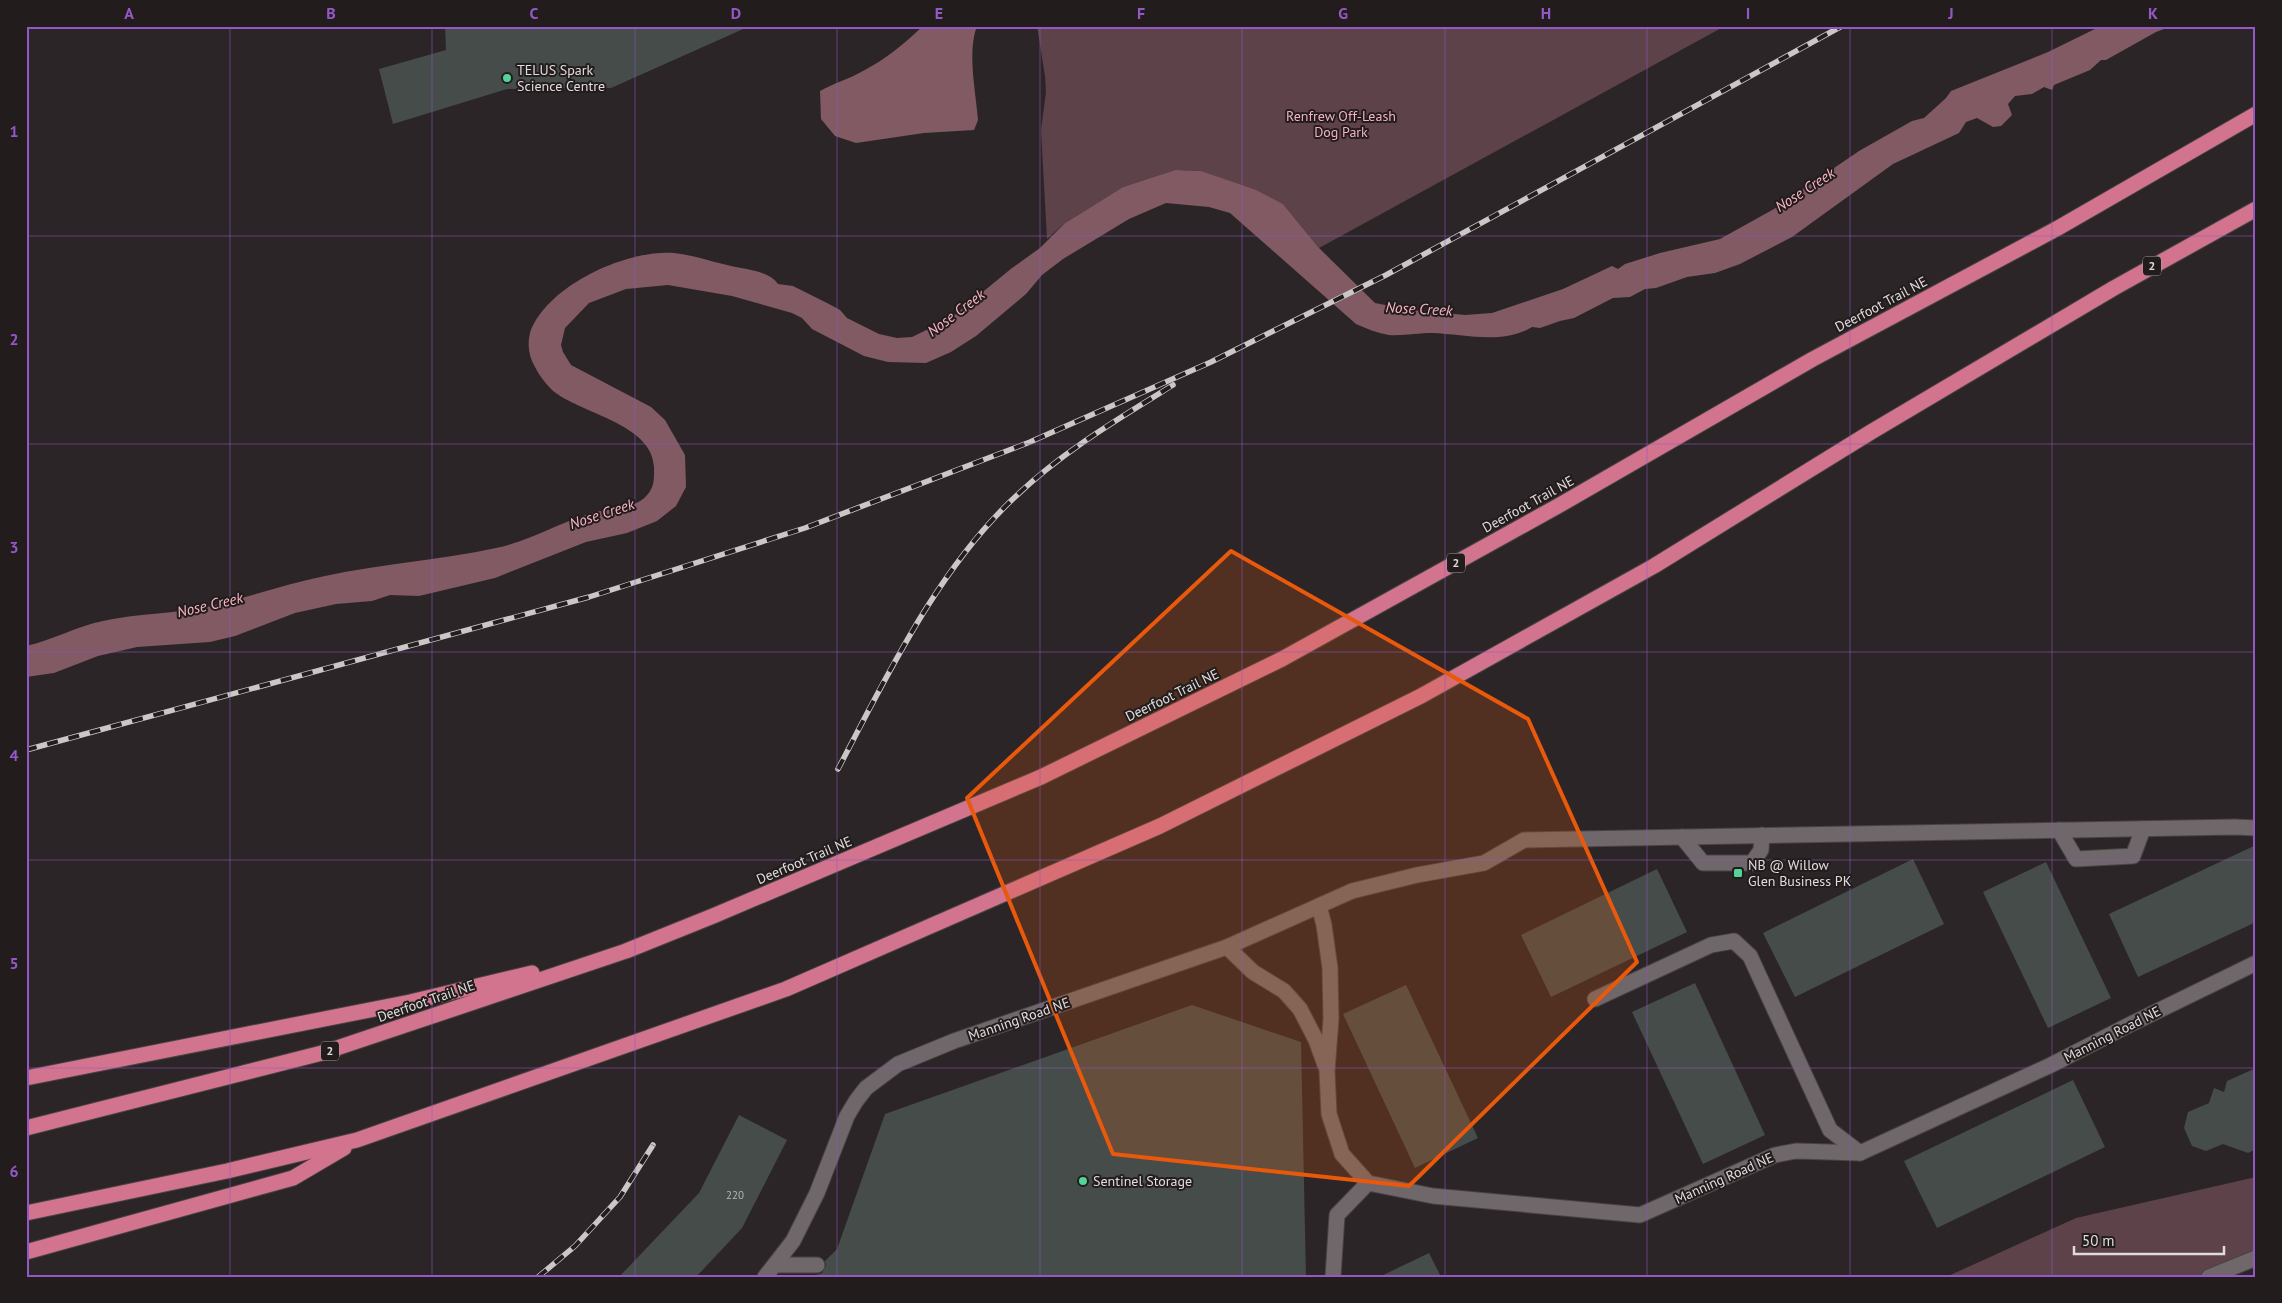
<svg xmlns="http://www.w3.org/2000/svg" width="2282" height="1303" viewBox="0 0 2282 1303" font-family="'PT Sans',sans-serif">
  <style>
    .green { fill: #5e4249 }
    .water { fill: #815a64 }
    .building { fill: #464c49 }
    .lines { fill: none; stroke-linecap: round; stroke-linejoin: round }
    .minor-casing { stroke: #494345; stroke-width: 17 }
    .highway-casing { stroke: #494345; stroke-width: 17 }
    .minor { stroke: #6f6769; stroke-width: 15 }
    .highway { stroke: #d3748e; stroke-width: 15 }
    .rail-casing { stroke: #cbc6c7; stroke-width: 5.5 }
    .rail { stroke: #221c1d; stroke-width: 4; stroke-dasharray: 11; stroke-linecap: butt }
    .marked { fill: #e8590c; fill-opacity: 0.2; stroke: #e8590c; stroke-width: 4; stroke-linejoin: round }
    .grid { fill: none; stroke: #9458c6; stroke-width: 1; stroke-opacity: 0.55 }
    .poi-dot { fill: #52d397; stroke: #221c1d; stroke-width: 2 }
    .labels { text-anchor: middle; stroke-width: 4; stroke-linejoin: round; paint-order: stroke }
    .number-label { font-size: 11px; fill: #bab7b7 }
    .shield { fill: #221c1d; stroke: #a7a2a3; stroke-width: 1 }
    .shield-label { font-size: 12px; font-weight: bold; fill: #e0dbdc }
    .poi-label { font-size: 14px; fill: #e0dbdc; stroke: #221c1d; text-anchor: start }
    .park-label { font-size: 14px; fill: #f5b0c1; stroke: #221c1d }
    .street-label { font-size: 14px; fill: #e0dbdc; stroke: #221c1d }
    .water-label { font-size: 15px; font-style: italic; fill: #fcb6c7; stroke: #221c1d }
    .neatline { fill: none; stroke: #9458c6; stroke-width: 2 }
    .grid-label { font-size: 16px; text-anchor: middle; font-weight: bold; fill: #9458c6 }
  </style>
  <rect width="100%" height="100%" fill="#2c2527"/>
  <g class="green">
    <path d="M1037,26h688l-406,222 -36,-44 -82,-33 -26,-1 -52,17 -58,36 -18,16 -6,-109 5,-38 -1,-16z"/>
    <path d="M2256,1177v81l-47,19h-263l130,-59z"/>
  </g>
  <g class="water">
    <path d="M923,26h54c-10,26 -1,66 1,94l-4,10 -50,3 -68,10 -21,-7 -14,-17 -1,-28c14,-8 29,-12 43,-20 23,-12 41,-27 60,-45z"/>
    <path d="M2101,26h71l-16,6 -50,28h-5l-11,10 -36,15 -2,5 -8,-3 -12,7 -17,2 -7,8 4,11 -11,11 -8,1 -16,-9 -11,4 -7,11 -66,31 -101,73 -52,27 -25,9 -28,4 -31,11 -11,1 -15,8 -17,1 -39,20 -14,3 -20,7 -8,-1c-29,18 -68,7 -100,6 -13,0 -30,3 -43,2 -11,-2 -22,-6 -33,-11l-126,-111 -21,-6 -43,-4 -37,16 -66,40 -21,16 -16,19 -50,42 -25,16 -25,11 -38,-1 -24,-6 -52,-27 -10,-11 -10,-5 -60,-17 -64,-11 -42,4 -37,14 -24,25 -4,17 2,7 8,13 80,42 14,13 20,35 1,32 -10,19 -19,15 -30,12 -41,9 -91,36 -76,18 -29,-1 -18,6 -36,3 -41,9 -60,23 -25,6 -73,5 -39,9 -44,17 -28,4v-31c27,-6 51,-20 77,-25 34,-8 70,-7 104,-14 39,-9 78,-23 118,-31 56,-12 115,-16 171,-28 33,-7 61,-24 92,-34 18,-6 47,-3 60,-20 7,-8 6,-18 6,-27 -2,-44 -74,-53 -102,-77 -6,-6 -13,-15 -17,-23 -6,-10 -8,-22 -5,-34 16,-47 97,-84 144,-80 19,2 39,9 57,13 14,3 39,5 47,18l15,2 34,17 13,7 7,8 32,16 18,4 15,-1 39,-19 61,-50 28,-20 25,-25 13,-8 45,-28 52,-17 26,1 55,19 27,14 36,44 56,55 36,7 54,5 27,-2 71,-24 49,-23 6,3 7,-5 35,-11 60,-14 54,-30 85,-58 53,-30 12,-3 22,-20 5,-7 97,-39z"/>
  </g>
  <g class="building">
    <path d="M445,26h305l-139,62 -104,1 -114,35 -14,-55 67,-19z"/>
    <path d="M2256,845v77l-118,55 -29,-63z"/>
    <path d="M1913,859l31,65 -149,73 -32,-64z"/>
    <path d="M2046,862l65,136 -63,30 -65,-136z"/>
    <path d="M1657,869l30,63 -136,65 -30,-62z"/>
    <path d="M1695,983l70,152 -62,29 -71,-152z"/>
    <path d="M1406,985l72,153 -63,30 -72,-154z"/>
    <path d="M1192,1005l109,37 5,235h-497l13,-4 4,-8 -1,-4 12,-12 48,-135z"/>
    <path d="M2256,1068v81l-8,4 -25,-9 -17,7 -14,-5 -8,-18 4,-16 21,-9 5,-15 10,4 3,-11z"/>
    <path d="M2073,1080l32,67 -168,81 -33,-67z"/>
    <path d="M739,1115l48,25 -45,88 -46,49h-77l80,-84z"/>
    <path d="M1429,1253l12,24h-62z"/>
  </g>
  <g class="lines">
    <defs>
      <g id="minor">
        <path d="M2059,830l17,29 57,-3 10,-27"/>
        <path d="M1682,837l21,26h49l9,-13 1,-15"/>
        <path d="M1319,906l5,19 6,43 1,51 -4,52 2,43 13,40 26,29 65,13 207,19 135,-60 21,-4 64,2 191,-88 80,-41 125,-61"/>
        <path d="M1227,947l26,25 31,19 16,18 16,31 9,25"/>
        <path d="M1595,999l116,-54 23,-4 16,15 80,174 30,23"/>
        <path d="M776,1265h41"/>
        <path d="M765,1277l28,-36 24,-48 30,-77 9,-15 10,-13 32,-24 56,-23 273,-94 125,-56 65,-16 67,-12 40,-23 711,-13 21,1"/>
        <path d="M1333,1277l4,-62 31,-32"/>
        <path d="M2209,1277l47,-19"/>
      </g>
      <g id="highway">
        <path d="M26,1078l384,-76 122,-29"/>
        <path d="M26,1128l296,-75 304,-102 87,-35 328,-139 241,-118 276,-153 255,-147 245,-131 198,-114"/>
        <path d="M26,1213l201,-42 130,-31 429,-151 374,-163 261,-130 233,-130 217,-134 243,-144 142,-79"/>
        <path d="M26,1252l267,-74 51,-30"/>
      </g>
    </defs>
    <use href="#minor" class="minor-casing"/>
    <use href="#highway" class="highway-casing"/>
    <use href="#minor" class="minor"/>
    <use href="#highway" class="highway"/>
    <defs>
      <g id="rail">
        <path d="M26,750l563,-153 216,-69 225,-86 181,-80 175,-87 456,-249"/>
        <path d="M838,769c49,-93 99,-199 177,-272 47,-45 103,-78 158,-112"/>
        <path d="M538,1277l37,-31 45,-49 33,-52"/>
      </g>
    </defs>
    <use href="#rail" class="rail-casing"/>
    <use href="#rail" class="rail"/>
  </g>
  <path class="marked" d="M1231,551l297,168 109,243 -228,224 -296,-32 -146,-356z"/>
  <path class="grid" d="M230,26v1251M432,26v1251M635,26v1251M837,26v1251M1040,26v1251M1242,26v1251M1445,26v1251M1647,26v1251M1850,26v1251M2052,26v1251M26,236h2230M26,444h2230M26,652h2230M26,860h2230M26,1068h2230"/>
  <g class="poi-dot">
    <circle cx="507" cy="78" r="5"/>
    <rect x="1733" y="868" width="10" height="10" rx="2.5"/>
    <circle cx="1083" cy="1181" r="5"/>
  </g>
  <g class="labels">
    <g class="number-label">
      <text x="735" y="1199">220</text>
    </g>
    <g class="shield">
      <rect x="2143" y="256.5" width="18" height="19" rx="4"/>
      <rect x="1447" y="553.5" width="18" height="19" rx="4"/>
      <rect x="321" y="1041.5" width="18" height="19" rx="4"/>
    </g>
    <g class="shield-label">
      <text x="2152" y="270">2</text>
      <text x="1456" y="567">2</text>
      <text x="330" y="1055">2</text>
    </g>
    <g class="poi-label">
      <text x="517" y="75">TELUS Spark<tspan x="517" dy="16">Science Centre</tspan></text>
      <text x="1748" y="870">NB @ Willow<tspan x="1748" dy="16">Glen Business PK</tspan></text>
      <text x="1093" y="1186">Sentinel Storage</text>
    </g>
    <g class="park-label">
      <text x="1341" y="121">Renfrew Off-Leash<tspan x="1341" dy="16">Dog Park</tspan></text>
    </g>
    <g class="street-label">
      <text transform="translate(1881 304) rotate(-28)" y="5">Deerfoot Trail NE</text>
      <text transform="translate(1528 504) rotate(-29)" y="5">Deerfoot Trail NE</text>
      <text transform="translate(1172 695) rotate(-26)" y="5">Deerfoot Trail NE</text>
      <text transform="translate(804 860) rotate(-23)" y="5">Deerfoot Trail NE</text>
      <text transform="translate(426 1001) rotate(-19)" y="5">Deerfoot Trail NE</text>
      <text transform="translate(1019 1019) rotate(-19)" y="5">Manning Road NE</text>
      <text transform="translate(2112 1034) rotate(-27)" y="5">Manning Road NE</text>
      <text transform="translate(1724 1178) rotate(-24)" y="5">Manning Road NE</text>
    </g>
    <g class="water-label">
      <text transform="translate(1805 190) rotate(-33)" y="5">Nose Creek</text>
      <text transform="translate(1419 309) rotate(3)" y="5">Nose Creek</text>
      <text transform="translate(956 313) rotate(-37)" y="5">Nose Creek</text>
      <text transform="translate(602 514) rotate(-18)" y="5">Nose Creek</text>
      <text transform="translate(210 605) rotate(-13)" y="5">Nose Creek</text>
    </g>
  </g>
  <rect width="2282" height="1303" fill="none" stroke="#221c1d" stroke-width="55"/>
  <path d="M2074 1246v8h150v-8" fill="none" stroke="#e0dbdc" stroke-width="2.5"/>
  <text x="2082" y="1246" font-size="15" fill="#e0dbdc" stroke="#221c1d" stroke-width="4" paint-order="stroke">50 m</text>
  <rect x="28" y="28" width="2226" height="1248" class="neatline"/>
  <g class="grid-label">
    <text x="129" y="19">A</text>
    <text x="331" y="19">B</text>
    <text x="534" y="19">C</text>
    <text x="736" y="19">D</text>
    <text x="939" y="19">E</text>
    <text x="1141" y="19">F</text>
    <text x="1343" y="19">G</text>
    <text x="1546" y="19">H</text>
    <text x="1748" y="19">I</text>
    <text x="1951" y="19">J</text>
    <text x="2153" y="19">K</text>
    <text x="14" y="137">1</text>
    <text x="14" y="345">2</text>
    <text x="14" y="553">3</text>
    <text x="14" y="761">4</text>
    <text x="14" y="969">5</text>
    <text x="14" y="1177">6</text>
  </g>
</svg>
